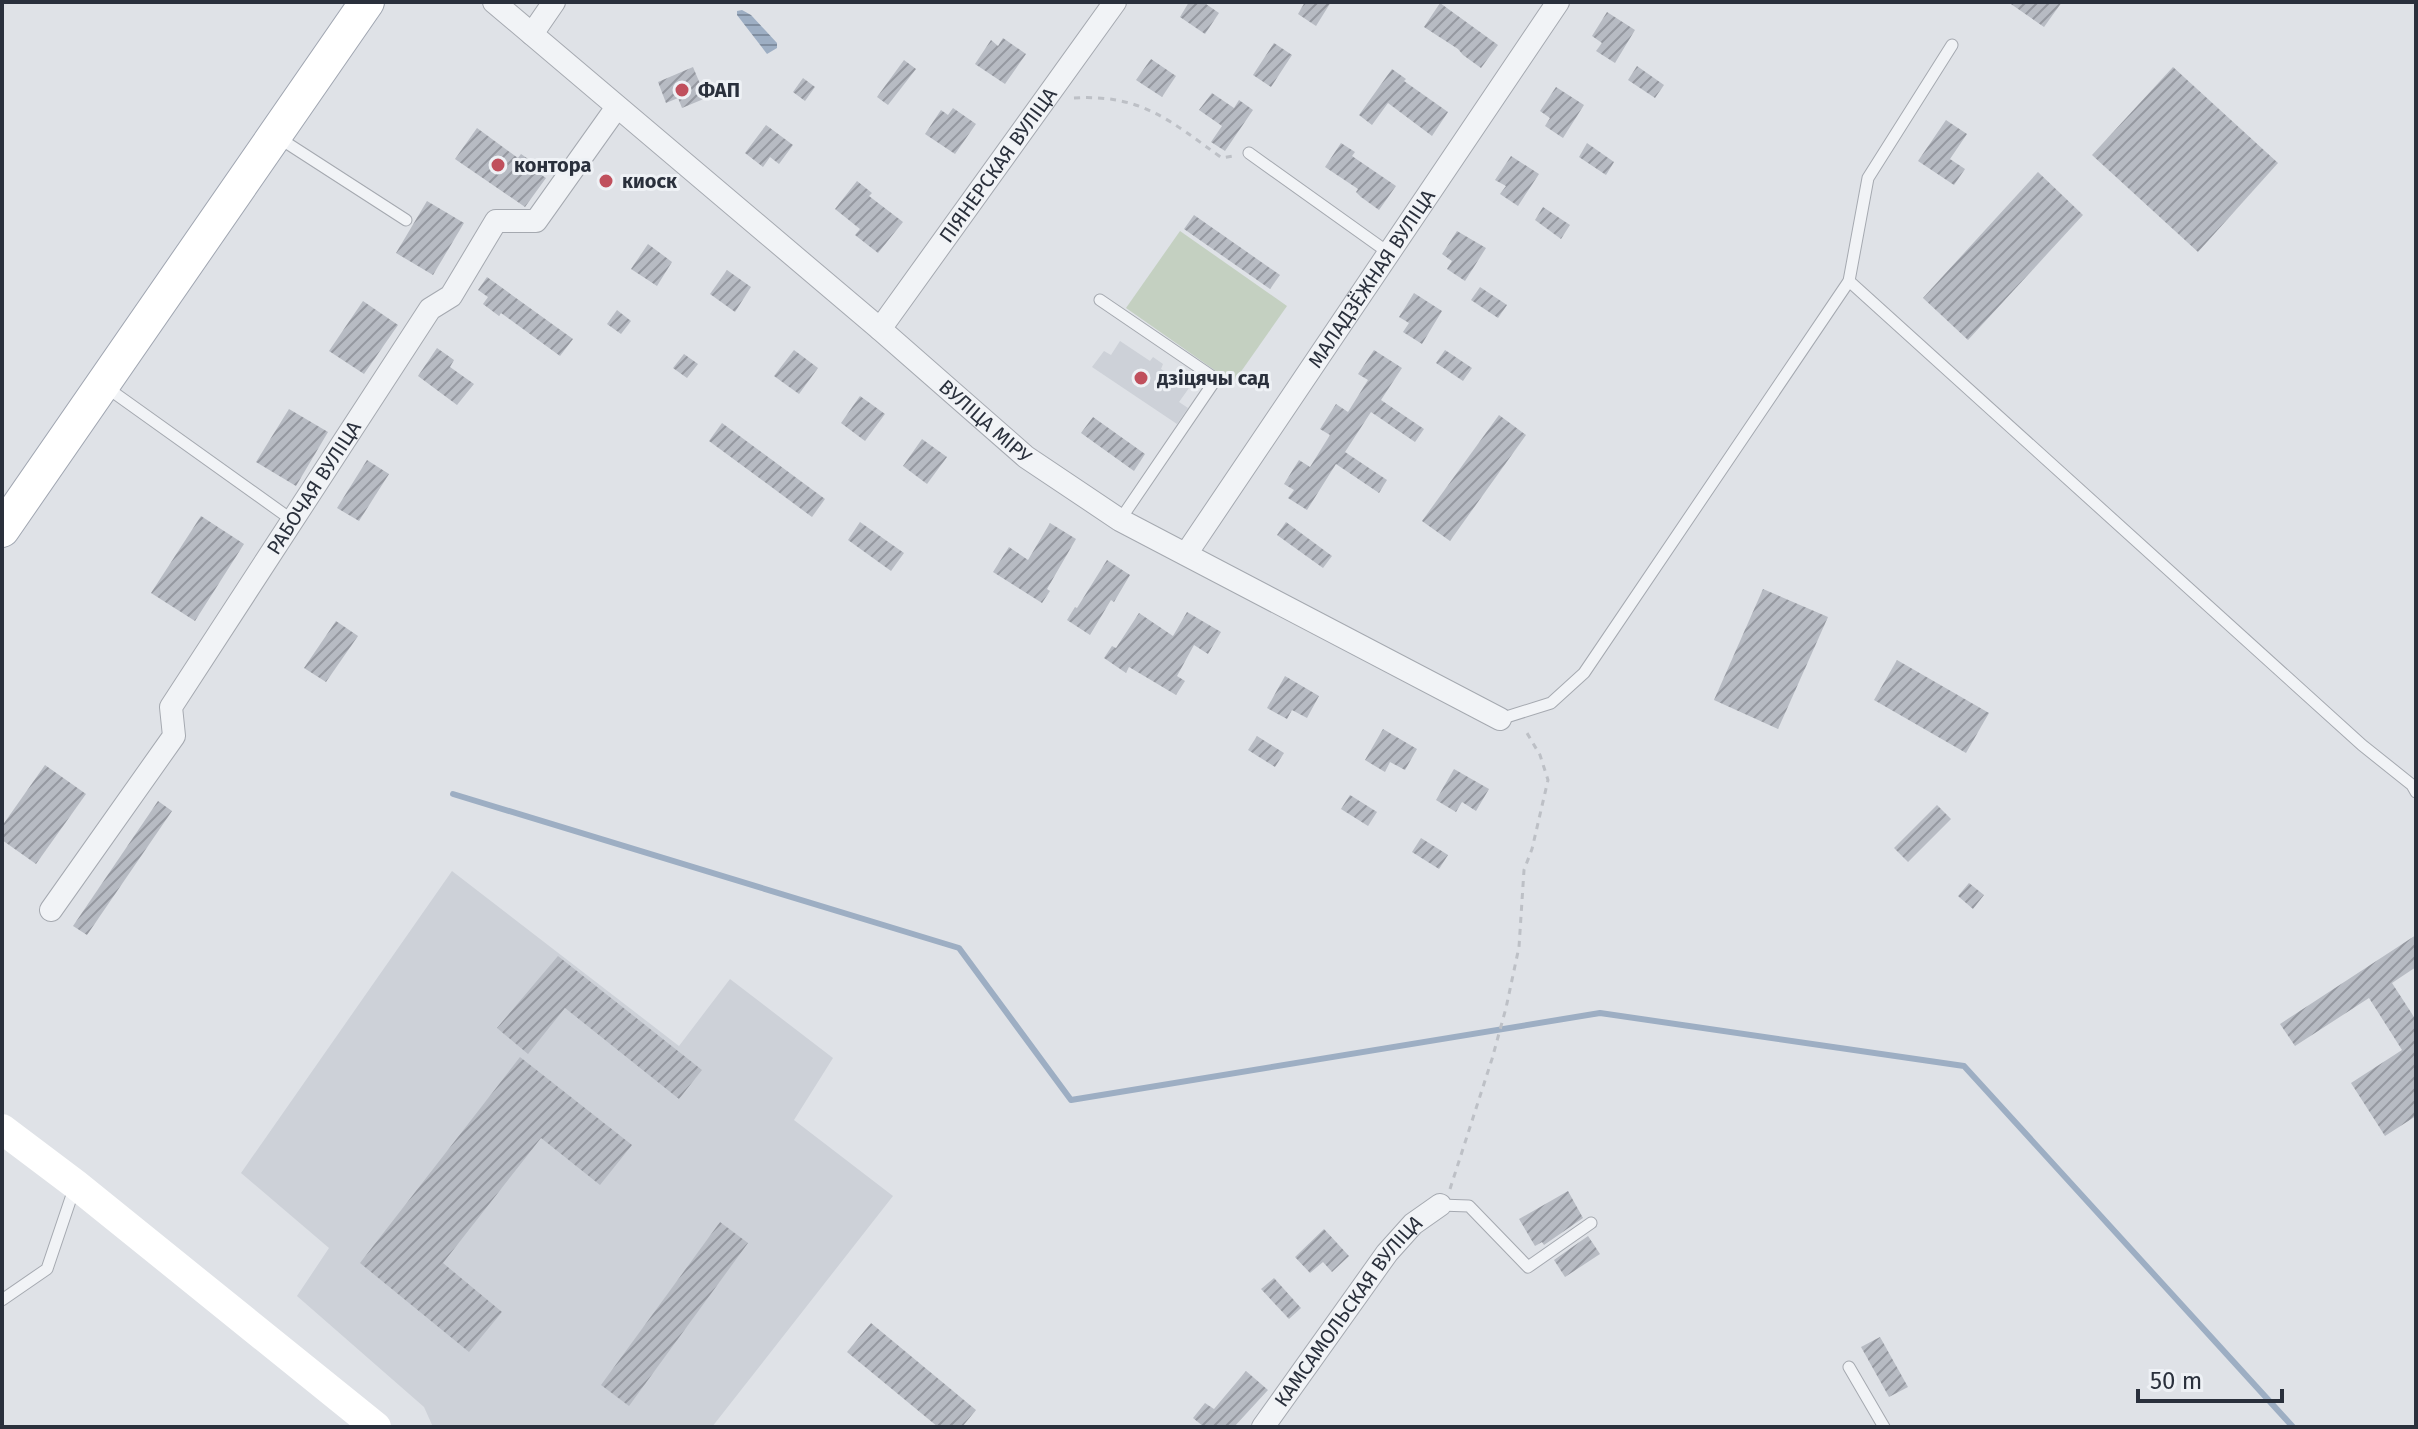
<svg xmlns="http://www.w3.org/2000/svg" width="2418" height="1429" viewBox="0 0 2418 1429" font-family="'Fira Sans',sans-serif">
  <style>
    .built { fill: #cdd1d8 }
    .green { fill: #c4d0c1 }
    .water { fill: url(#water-rules) }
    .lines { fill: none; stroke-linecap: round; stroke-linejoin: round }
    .stream { stroke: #9daec3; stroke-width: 6 }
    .building { fill: url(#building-hatch) }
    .lane-casing { stroke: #a5a9b0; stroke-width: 13 }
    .street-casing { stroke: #a5a9b0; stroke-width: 24 }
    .primary-casing { stroke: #a0a6b1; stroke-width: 36 }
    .path { stroke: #bdc0c6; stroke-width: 3; stroke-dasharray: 6 6; stroke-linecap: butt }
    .lane { stroke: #f1f3f6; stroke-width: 11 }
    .street { stroke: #f1f3f6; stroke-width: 22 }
    .secondary { stroke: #fff; stroke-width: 30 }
    .primary { stroke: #fff; stroke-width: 34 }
    .poi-dot { fill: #c0505d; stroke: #eef1f5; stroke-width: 3 }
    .labels { text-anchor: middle; stroke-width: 6; stroke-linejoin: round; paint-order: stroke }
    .poi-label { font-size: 20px; font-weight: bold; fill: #2a303c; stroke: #eef1f5; text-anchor: start }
    .street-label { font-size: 20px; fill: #2a303c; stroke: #eef1f5 }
  </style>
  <defs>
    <pattern id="water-rules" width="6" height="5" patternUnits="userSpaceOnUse" patternTransform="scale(2)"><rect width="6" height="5" fill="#9daec3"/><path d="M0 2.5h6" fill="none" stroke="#808ea0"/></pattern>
    <pattern id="building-hatch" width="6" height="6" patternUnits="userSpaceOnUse" patternTransform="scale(2)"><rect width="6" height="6" fill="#b7bbc3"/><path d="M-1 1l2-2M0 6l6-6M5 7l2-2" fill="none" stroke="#9598a0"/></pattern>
  </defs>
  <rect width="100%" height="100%" fill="#dfe2e7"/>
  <g class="built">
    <path d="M1120,341l30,20 3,-4 10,7 -2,5 28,19 -10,14 9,6 -11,16 -85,-57 12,-16 7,4z"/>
    <path d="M452,871l227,175 51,-67 103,79 -39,62 99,76 -181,231h-279l-9,-20 -127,-111 32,-48 -88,-75z"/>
  </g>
  <path class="green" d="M1180,231l107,75 -54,77 -107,-75z"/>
  <path class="water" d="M742,10l9,5 26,28v5l-10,6 -30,-39v-4z"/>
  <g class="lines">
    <path class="stream" d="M453,794l506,154 112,152 529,-87 364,53 329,361"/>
  </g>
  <g class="building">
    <path d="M1189,2h14l16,11 -14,21 -25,-17z"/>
    <path d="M1305,2h26l-15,24 -18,-12z"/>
    <path d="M2008,2h54l-18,25z"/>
    <path d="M1440,3l58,42 -17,23 -18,-13 -5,-6 -34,-22z"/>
    <path d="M1607,12l28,18 -20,33 -19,-12 6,-8 -10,-7z"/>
    <path d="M1003,38l23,16 -21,30 -30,-20 16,-24 7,6z"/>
    <path d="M1274,43l18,12 -21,32 -18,-12z"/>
    <path d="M1151,59l25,17 -14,21 -26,-17z"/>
    <path d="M904,60l12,9 -28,36 -11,-8z"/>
    <path d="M1637,66l27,19 -9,13 -27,-18z"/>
    <path d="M693,67l13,31 -24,10 -4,-10 -12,5 -8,-21z"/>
    <path d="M2173,67l105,96 -80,89 -106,-97z"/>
    <path d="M1392,69l14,10 -2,2 44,31 -16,24 -44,-33 -16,22 -13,-10z"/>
    <path d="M803,78l12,9 -10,14 -12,-9z"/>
    <path d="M1556,87l28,18 -21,33 -18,-12 5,-8 -10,-7z"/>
    <path d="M1212,93l22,15 5,-8 14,10 -28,41 -14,-9 11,-16 -23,-16z"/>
    <path d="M953,108l23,16 -21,30 -30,-20 16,-24 7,5z"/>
    <path d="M1946,120l21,14 -17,25 15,10 -11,16 -36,-24z"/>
    <path d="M766,125l27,20 -14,19 -9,-7 -7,10 -18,-14z"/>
    <path d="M477,128l41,30 3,-4 13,9 -3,5 15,10 -21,29 -70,-48z"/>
    <path d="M1341,143l14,9 -3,4 44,30 -17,24 -18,-13 -5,-5 2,-3 -33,-22z"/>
    <path d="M1587,143l27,19 -8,13 -27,-18z"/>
    <path d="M1511,156l28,18 -21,32 -18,-12 6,-8 -11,-6z"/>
    <path d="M2038,172l45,43 -115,125 -45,-42z"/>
    <path d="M857,181l15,12 -3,3 34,26 -25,31 -23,-18 5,-6 -25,-20z"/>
    <path d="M427,201l37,22 -31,52 -37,-22z"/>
    <path d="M1543,207l27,18 -9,14 -26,-19z"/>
    <path d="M1194,215l86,60 -10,14 -86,-60z"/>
    <path d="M1457,231l29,17 -21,33 -18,-12 5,-8 -10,-7z"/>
    <path d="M648,244l24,18 -15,24 -26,-17z"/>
    <path d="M727,270l24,17 -16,25 -25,-18z"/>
    <path d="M487,277l86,62 -13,17 -59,-43 -2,3 -16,-12 5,-7 -10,-7z"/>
    <path d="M1480,287l27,18 -9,13 -27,-18z"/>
    <path d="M1414,293l28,18 -20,33 -19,-12 6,-9 -10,-6z"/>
    <path d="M363,301l35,24 -34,49 -35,-23z"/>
    <path d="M617,310l14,11 -10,13 -14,-10z"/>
    <path d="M437,348l17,12 -4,7 24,17 -17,21 -39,-29z"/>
    <path d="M794,350l24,18 -19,26 -25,-18z"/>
    <path d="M1374,350l28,18 -21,32 43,29 -9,13 -44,-30 -26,40 42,28 -8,13 -43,-29 -29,46 -19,-12 6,-8 -10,-6 15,-24 11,7 20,-32 -10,-6 16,-25 12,8 20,-32 -10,-6z"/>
    <path d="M1445,350l27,18 -9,13 -27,-18z"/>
    <path d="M684,354l14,10 -11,14 -14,-10z"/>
    <path d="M860,396l25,18 -20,27 -24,-18z"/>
    <path d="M289,409l39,23 -32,54 -40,-24z"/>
    <path d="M1499,415l27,20 -76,106 -28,-20z"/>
    <path d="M1093,417l52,37 -11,17 -53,-38z"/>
    <path d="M722,423l103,76 -13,18 -103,-76z"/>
    <path d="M922,439l25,18 -20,27 -24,-18z"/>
    <path d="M367,460l22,14 -30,47 -22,-13z"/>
    <path d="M201,516l43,28 -49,77 -44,-28z"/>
    <path d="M860,522l44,31 -13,18 -43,-31z"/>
    <path d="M1286,522l46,34 -9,12 -46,-33z"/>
    <path d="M1050,523l26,16 -29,50 3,2 -8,12 -49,-31 16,-25 19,13z"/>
    <path d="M1107,560l23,15 -16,27 -3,-2 -21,35 -23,-15 8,-13 2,1z"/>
    <path d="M1763,589l65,28 -50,112 -64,-29z"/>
    <path d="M1187,612l34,20 -13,22 -14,-9 -17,31 8,5 -9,14 -47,-28 -3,6 -22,-15 8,-12 4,2 23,-35 34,23z"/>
    <path d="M336,621l22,15 -32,46 -22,-14z"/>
    <path d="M1897,660l92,53 -23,40 -92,-53z"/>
    <path d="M1285,676l34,20 -12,22 -15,-8 -5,9 -20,-11z"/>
    <path d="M1383,729l34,20 -12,21 -15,-8 -5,10 -20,-12z"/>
    <path d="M1257,736l27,17 -9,14 -27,-17z"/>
    <path d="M45,765l41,29 -50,70 -34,-24v-14z"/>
    <path d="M1454,769l35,20 -13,22 -14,-9 -6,10 -20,-12z"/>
    <path d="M1350,795l27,17 -9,14 -27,-17z"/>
    <path d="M158,801l14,10 -85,124 -14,-9z"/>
    <path d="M1937,805l14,14 -43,43 -14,-14z"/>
    <path d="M1421,838l27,17 -9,14 -27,-17z"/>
    <path d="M1969,883l15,12 -11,14 -15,-13z"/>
    <path d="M2416,935v32l-24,16 24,37v96l-31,20 -34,-53 51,-33 -33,-52 -74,48 -15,-22z"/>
    <path d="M558,956l144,114 -23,29 -114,-91 -37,46 -31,-26z"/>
    <path d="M520,1057l112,88 -32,40 -59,-47 -98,125 59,49 -33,40 -109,-89z"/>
    <path d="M1568,1191l15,27 -39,27 -2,-3 -7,4 -16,-27z"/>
    <path d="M720,1222l28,21 -119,163 -28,-21z"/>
    <path d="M1324,1229l25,27 -17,16 -9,-10 -13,11 -15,-16z"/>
    <path d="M1588,1236l12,18 -35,23 -11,-17z"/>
    <path d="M1274,1278l27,30 -12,11 -28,-30z"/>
    <path d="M871,1323l105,87 -14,17h-24l-91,-75z"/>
    <path d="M1880,1337l28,50 -19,10 -28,-50z"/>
    <path d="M1246,1371l22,19 -34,37h-30l-11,-9 12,-15 9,6z"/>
  </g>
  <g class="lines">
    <defs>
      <g id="lane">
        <path d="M279,138l127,82"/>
        <path d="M1249,153l140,100"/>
        <path d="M1849,281l513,464 50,40 4,7"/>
        <path d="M1100,300l116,79 -96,141"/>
        <path d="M106,387l186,133"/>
        <path d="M1500,719l51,-16 33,-30 265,-392 19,-103 84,-133"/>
        <path d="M1440,1205l29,1 59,61 63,-44"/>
        <path d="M2,1300l45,-31 27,-80"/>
        <path d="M1849,1367l35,60"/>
      </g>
      <g id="street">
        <path id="s1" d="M494,2l386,327 146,128 94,63 380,199"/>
        <path d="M532,34l22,-32"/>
        <path id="s2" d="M880,329l235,-327"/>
        <path id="s3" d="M1186,554l372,-552"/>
        <path id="s4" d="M51,910l123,-174 -3,-29 259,-398 21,-13 45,-75h40l81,-114"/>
        <path id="s5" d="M1263,1427l124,-174 26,-29 27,-19"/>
      </g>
      <path id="primary" d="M2,530l365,-528"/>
    </defs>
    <use href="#lane" class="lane-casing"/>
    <use href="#street" class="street-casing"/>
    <use href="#primary" class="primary-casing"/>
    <g class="path">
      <path d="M1074,98c68,-4 96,23 148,60l11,-2"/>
      <path d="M1450,1189l42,-130 14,-51 13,-61 5,-77 8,-21 16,-69 -8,-25 -16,-27"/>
    </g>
    <use href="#lane" class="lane"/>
    <use href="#street" class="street"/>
    <path class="secondary" d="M2,1129l73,55 301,243"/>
    <use href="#primary" class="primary"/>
  </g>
  <g class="poi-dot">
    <circle cx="682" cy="90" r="8"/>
    <circle cx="498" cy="165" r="8"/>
    <circle cx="606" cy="181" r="8"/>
    <circle cx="1141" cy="378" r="8"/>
  </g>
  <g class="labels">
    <g class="poi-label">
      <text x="698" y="97">ФАП</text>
      <text x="514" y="172">контора</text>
      <text x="622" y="188">киоск</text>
      <text x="1157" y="385">дзіцячы сад</text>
    </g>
    <g class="street-label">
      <text dy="7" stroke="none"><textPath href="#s2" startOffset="202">ПІЯНЕРСКАЯ ВУЛІЦА</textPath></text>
      <text dy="7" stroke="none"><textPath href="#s3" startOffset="332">МАЛАДЗЁЖНАЯ ВУЛІЦА</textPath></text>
      <text dy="7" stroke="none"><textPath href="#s1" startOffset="646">ВУЛІЦА МІРУ</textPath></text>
      <text dy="7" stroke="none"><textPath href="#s4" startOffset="504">РАБОЧАЯ ВУЛІЦА</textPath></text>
      <text dy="7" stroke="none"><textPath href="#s5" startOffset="144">КАМСАМОЛЬСКАЯ ВУЛІЦА</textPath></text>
    </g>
  </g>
  <rect width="2418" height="1429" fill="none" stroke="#2a303c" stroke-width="8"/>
  <path d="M2138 1389v12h144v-12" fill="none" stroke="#2a303c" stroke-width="4"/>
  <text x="2150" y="1389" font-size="24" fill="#2a303c" stroke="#eef1f5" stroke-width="6" paint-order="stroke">50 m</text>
</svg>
